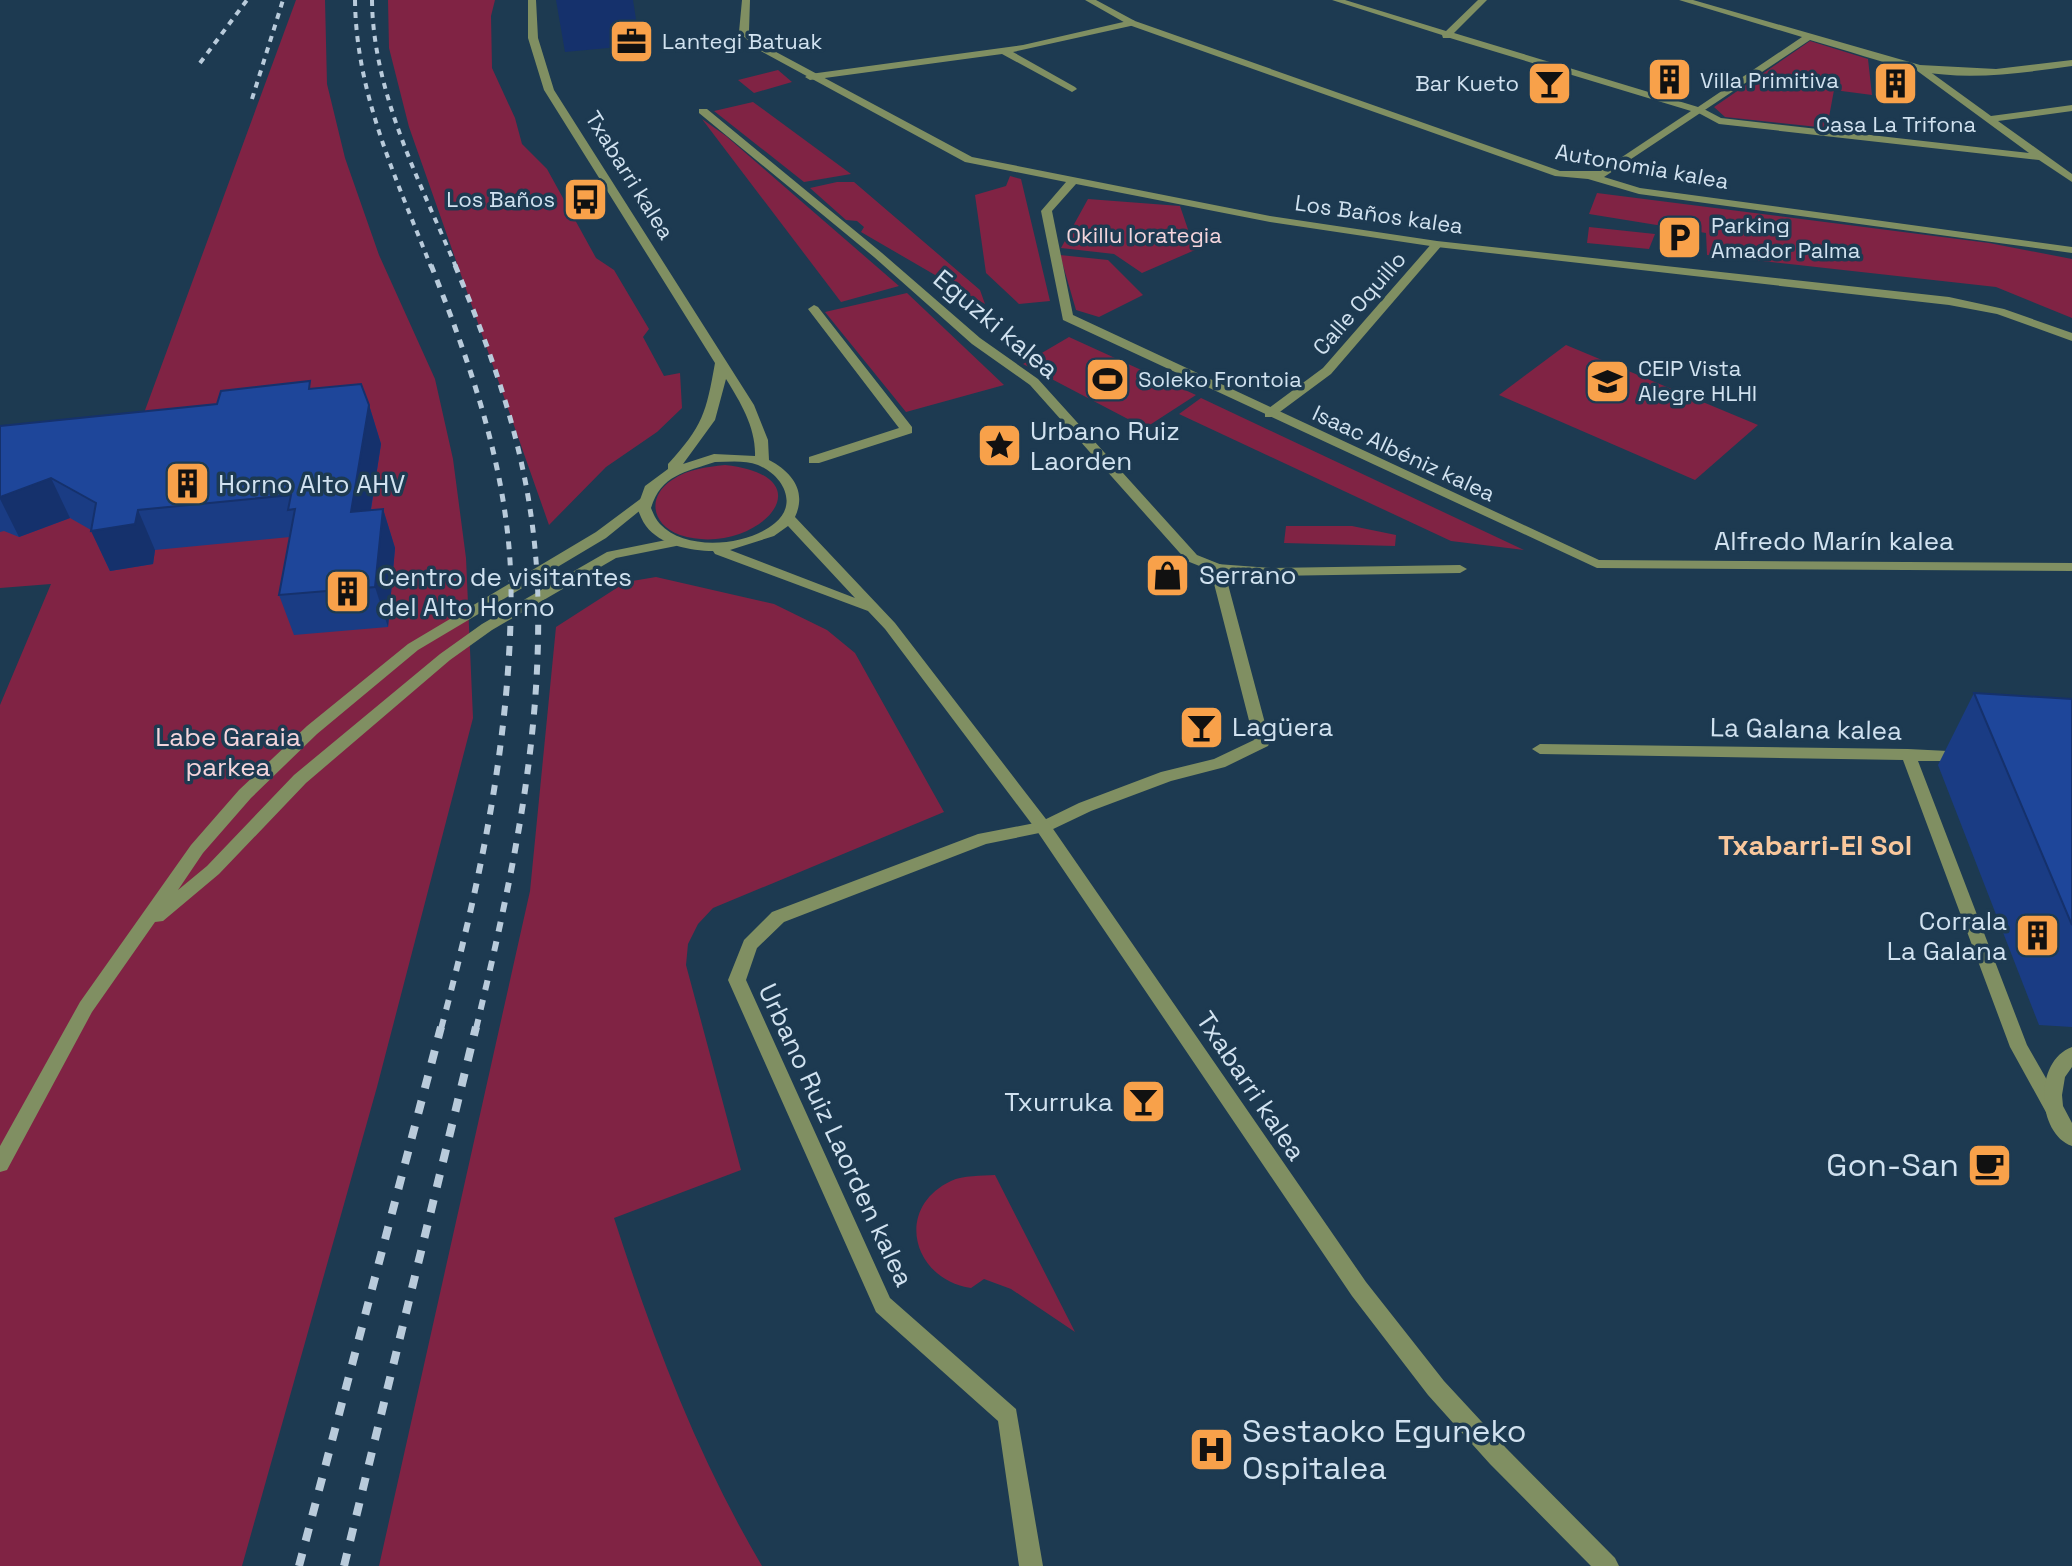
<svg xmlns="http://www.w3.org/2000/svg" width="2072" height="1566" viewBox="0 0 2072 1566" font-family="'Space Grotesk',sans-serif">
  <style>
    .green { fill: #802344 }
    .lines { fill: none; stroke-linecap: round; stroke-linejoin: round }
    .pedestrian { fill: #808f62; fill-rule: evenodd }
    .minor { fill: #808f62; fill-rule: evenodd }
    .tertiary { fill: #808f62; fill-rule: evenodd }
    .rail-far3 { stroke: #b9cbdb; stroke-width: 4; stroke-dasharray: 6 6; stroke-linecap: butt }
    .rail-far2 { stroke: #b9cbdb; stroke-width: 5; stroke-dasharray: 8 8; stroke-linecap: butt }
    .rail-far1 { stroke: #b9cbdb; stroke-width: 6; stroke-dasharray: 10 10; stroke-linecap: butt }
    .rail { stroke: #b9cbdb; stroke-width: 8; stroke-dasharray: 13 13; stroke-linecap: butt }
    .wall { fill: #1a3c84 }
    .shaded-wall { fill: #15316c }
    .building { fill: #1e469a; stroke: #15316c; stroke-width: 2 }
    .labels { text-anchor: middle; stroke-width: 7; stroke-linejoin: round; paint-order: stroke }
    .far-poi-label { font-size: 22px; fill: #d1e2f0; stroke: #1d3a51; text-anchor: start }
    .far-street-label { font-size: 22px; fill: #d1e2f0; stroke: #1d3a51 }
    .far-park-label { font-size: 22px; fill: #f4d5dc; stroke: #1d3a51 }
    .street-label { font-size: 26px; fill: #d1e2f0; stroke: #1d3a51 }
    .poi-label { font-size: 26px; fill: #d1e2f0; stroke: #1d3a51; text-anchor: start }
    .park-label { font-size: 26px; fill: #f4d5dc; stroke: #1d3a51 }
    .neighbourhood-label { font-size: 28px; font-weight: bold; fill: #f9c79c; stroke: #1d3a51 }
    .near-poi-label { font-size: 32px; fill: #d1e2f0; stroke: #1d3a51; text-anchor: end }
  </style>
  <rect width="100%" height="100%" fill="#1d3a51"/>
  <g class="green">
    <path d="M296,0h29l2,84 18,74 34,97 56,124 18,80 13,99 7,160 -96,369 -135,479h-242v-861l51,-121 -51,4v-162l144,-13z"/>
    <path d="M388,0h107l-4,16 1,52 23,50 7,26 25,25 49,89 18,12 35,59 -6,8 21,39 16,-3 2,35 -25,24 -51,35 -57,58 -140,-398 -20,-79z"/>
    <path d="M1810,41l58,18 4,36 -38,-5 -7,38 -102,-11 -11,-10z"/>
    <path d="M778,70l14,12 -38,11 -16,-13z"/>
    <path d="M753,102l98,72 -47,8 -90,-71z"/>
    <path d="M702,119l24,17 173,150 -58,16z"/>
    <path d="M1010,176l11,3 29,122 -31,3 -33,-31 -11,-78 31,-9z"/>
    <path d="M837,182h17l126,108 5,14 -124,-72 3,-5 -7,-6 -11,-1 -36,-32z"/>
    <path d="M1597,193l392,50 83,16v59l-76,-31 -289,-32 -1,-22 -117,-19z"/>
    <path d="M1088,199l92,7 15,44 -53,23 -28,-19 -53,-6z"/>
    <path d="M1589,227l66,7 -6,15 -62,-6z"/>
    <path d="M1060,255l48,5 35,35 -44,22 -23,-7z"/>
    <path d="M907,293l97,92 -98,27 -81,-100z"/>
    <path d="M1069,337l127,58 -51,33 -122,-64z"/>
    <path d="M1566,345l192,80 -63,55 -196,-85z"/>
    <path d="M1201,398l323,152 -73,-9 -272,-127z"/>
    <path d="M725,465c109,12 28,94 -45,70 -28,-10 -34,-38 -8,-55 16,-11 34,-13 53,-15z"/>
    <path d="M1286,526h66l44,9 -1,11 -111,-3z"/>
    <path d="M656,577l118,27 53,26 28,23 89,159 -231,96 -15,16 -10,20 -2,21 55,205 -127,48c39,121 83,238 148,348h-383l151,-675 26,-264 70,-45z"/>
    <path d="M995,1175l80,157 -64,-43 -27,-10 -13,9c-59,-9 -77,-80 -20,-107 12,-6 31,-5 44,-6z"/>
  </g>
  <g class="lines">
    <g class="pedestrian">
      <path d="M1132,20l3,1v4l-122,27 62,35 2,2 -5,3 -70,-38 -192,26 -5,-3 5,-3 213,-29z"/>
      <path d="M1916,66h6l69,50 81,-11v6l-74,10 74,53v8l-33,-22 -320,-36 -26,-14 9,-2 19,10 308,35 -113,-83z"/>
      <path d="M699,109h8l175,144 98,85 58,41 159,176 25,10 2,3 -2,3h-10l-25,-10 -157,-176 -58,-41 -98,-87 -175,-144z"/>
      <path d="M1433,242l10,2 -112,130 -58,43h-8v-6l58,-43z"/>
      <path d="M814,305l4,2 94,120v6l-93,30h-10v-6l90,-29 -91,-119z"/>
      <path d="M1540,744l368,5 60,3 2,4 -8,5h-44l109,284 36,63 -2,6 -7,2 -7,-2 -37,-67 -107,-287 -363,-6 -8,-5z"/>
    </g>
    <g class="minor">
      <path d="M742,0h8l-1,31 14,14 209,112 298,59 167,25 512,56 55,12 68,24v8l-75,-27 -48,-9 -512,-58 -167,-25 -194,-38 -24,27 21,104 526,245 473,3v8l-475,-3 -534,-248 -22,-109 25,-29 -101,-20 -208,-113 -18,-17z"/>
      <path d="M1085,0h11l39,21 425,150h41l90,-60 -241,-73h-7l-1,-3 -110,-35h13l101,31 32,-31h9l-33,33 244,74 104,-70 -123,-37h14l227,65 76,4 76,-9v6c-50,7 -104,15 -154,5 -36,-8 -72,-21 -108,-31l-206,137 36,11 432,59v6l-433,-59 -51,-15 -33,-3 -426,-151z"/>
      <path d="M643,497l5,1v6l-42,34 -188,112 -101,84 -66,64 -48,55 -25,37 29,-24 87,-91 146,-121 42,-30 125,-72 69,-14 7,4 -7,4 -60,12 -124,72 -42,30 -144,123 -87,91 -56,47 -8,1 -63,90 -85,158 -7,2v-26l80,-144 111,-157 48,-55 68,-64 101,-82 188,-112z"/>
      <path d="M1217,564l54,4 189,-3 7,4 -7,4 -189,3 -46,-3 45,169 -2,4 -43,21 -54,14 -80,30 -42,20 -63,13 -202,78 -27,26 -11,32 144,318 126,111 27,157h-24l-21,-145 -122,-109 -148,-332 16,-40 28,-28 206,-78 62,-12 39,-19 82,-31 53,-13 40,-19 -44,-172z"/>
      <path d="M2072,1047v20l-7,10 -3,18 1,11 9,17v23c-35,-12 -39,-85 0,-99z"/>
    </g>
    <path class="tertiary" d="M528,0h8l2,38 16,52 200,315 14,35 1,20c23,12 38,31 26,57l100,106 154,200 317,459 78,99 62,67 109,110 4,8h-28l-101,-102 -62,-69 -76,-99 -315,-465 -152,-202 -17,-18 -153,-57 -2,-3c-22,0 -53,-6 -67,-25 -4,-5 -6,-12 -9,-18l8,-22 23,-17v-5c35,-38 38,-51 47,-101l-171,-273 -16,-52zM726,379c15,24 30,49 29,77l-41,-2 -31,10 32,-44zM715,462c14,0 30,-2 43,3 24,10 41,38 17,58 -27,23 -89,29 -115,1 -4,-4 -7,-11 -9,-16 10,-33 34,-36 64,-46zM788,526l67,72 -125,-48 44,-14z"/>
    <g class="rail-far3">
      <path d="M355,0c1,95 42,180 76,267"/>
      <path d="M372,0c1,93 48,182 84,267"/>
      <path d="M200,63l47,-63"/>
      <path d="M252,99l31,-99"/>
    </g>
    <g class="rail-far2">
      <path d="M431,265c43,108 82,220 80,338"/>
      <path d="M455,265c47,113 81,214 83,338"/>
    </g>
    <g class="rail-far1">
      <path d="M441,1029c38,-142 68,-281 70,-428"/>
      <path d="M476,1029c34,-142 65,-282 62,-428"/>
    </g>
    <g class="rail">
      <path d="M299,1566l142,-539"/>
      <path d="M344,1566l132,-539"/>
    </g>
  </g>
  <g class="wall">
    <path d="M312,389l57,16 12,39 -10,66 12,-1 12,39 -7,79 -94,8 -15,-40 11,-58 -135,13 -2,14 -43,7 -19,-41 -21,-12 -51,19 -15,-6 -4,1v-106l217,-22z"/>
    <path d="M1974,693l98,6v328l-33,-2 -101,-260z"/>
  </g>
  <g class="shaded-wall">
    <path d="M556,0h77l7,45 -75,7z"/>
    <path d="M369,405l12,39 -17,108 -13,-40z"/>
    <path d="M51,478l19,40 -51,19 -19,-38v-2z"/>
    <path d="M383,509l12,39 -7,79 -13,-40z"/>
    <path d="M138,510l17,40 -2,14 -43,7 -19,-40z"/>
  </g>
  <g class="building">
    <path d="M310,381l-1,8 52,-5 8,21 -18,107 32,-3 -8,78 -96,8 16,-86 -7,1 3,-15 -153,15 -3,14 -44,7 5,-28 -45,-25 -51,19v-71l217,-22 4,-13z"/>
    <path d="M1974,693l98,6v226z"/>
  </g>
  <defs>
    <symbol id="office-square" viewBox="-11 -11 22 22"><rect x="-9" y="-9" width="18" height="18" rx="4" fill="#f8a14a" stroke="#1d3a51"/><path d="M-6-3h4V-5.5h4V-3h4V5H-6ZM-1-4.5V-3h2v-1.5ZM-6 0V1H6V0Z" fill="#111"/></symbol>
    <symbol id="building-square" viewBox="-11 -11 22 22"><rect x="-9" y="-9" width="18" height="18" rx="4" fill="#f8a14a" stroke="#1d3a51"/><path d="M-4-6H4V6H1V3H-1V6H-4ZM-2.5-4.3h1.7v1.8h-1.7ZM.8-4.3h1.7v1.8H.8ZM-2.5-1h1.7V.8h-1.7ZM.8-1h1.7V.8H.8Z" fill="#111"/></symbol>
    <symbol id="bar-square" viewBox="-11 -11 22 22"><rect x="-9" y="-9" width="18" height="18" rx="4" fill="#f8a14a" stroke="#1d3a51"/><path d="M-6-5H6L.8 .8V4.5H3.5V6h-7V4.5H-.8V.8Z" fill="#111"/></symbol>
    <symbol id="bus-square" viewBox="-11 -11 22 22"><rect x="-9" y="-9" width="18" height="18" rx="4" fill="#f8a14a" stroke="#1d3a51"/><path d="M-5-6H5V4H4V6H2V4H-2V6H-4V4H-5ZM-3.5-4V0h7V-4ZM-3.5 1.2v1.5H-2V1.2ZM2 1.2v1.5H3.5V1.2Z" fill="#111"/></symbol>
    <symbol id="parking-square" viewBox="-11 -11 22 22"><rect x="-9" y="-9" width="18" height="18" rx="4" fill="#f8a14a" stroke="#1d3a51"/><path d="M-3.5-5.5H1a3.5 3.5 0 0 1 0 7H-1V5.5H-3.5ZM-1-3.4V-.6H.8a1.4 1.4 0 0 0 0-2.8Z" fill="#111"/></symbol>
    <symbol id="stadium-square" viewBox="-11 -11 22 22"><rect x="-9" y="-9" width="18" height="18" rx="4" fill="#f8a14a" stroke="#1d3a51"/><path d="M0-5a6.5 5 0 1 0 0 10a6.5 5 0 1 0 0-10ZM-3.5-1.8h7v3.6h-7Z" fill="#111"/></symbol>
    <symbol id="school-square" viewBox="-11 -11 22 22"><rect x="-9" y="-9" width="18" height="18" rx="4" fill="#f8a14a" stroke="#1d3a51"/><path d="M0-5L7-2L0 1L-7-2ZM-4 1L0 2.5L4 1V4Q0 6-4 4Z" fill="#111"/></symbol>
    <symbol id="sight-square" viewBox="-11 -11 22 22"><rect x="-9" y="-9" width="18" height="18" rx="4" fill="#f8a14a" stroke="#1d3a51"/><path d="M0-6L1.8-2.2L6-1.7L2.9 1.2L3.7 5.4L0 3.3L-3.7 5.4L-2.9 1.2L-6-1.7L-1.8-2.2Z" fill="#111"/></symbol>
    <symbol id="shop-square" viewBox="-11 -11 22 22"><rect x="-9" y="-9" width="18" height="18" rx="4" fill="#f8a14a" stroke="#1d3a51"/><path d="M-5-2.5h2.3a2.7 3.5 0 0 1 5.4 0H5L5.5 6h-11ZM-1.5-2.5h3a1.5 2.3 0 0 0-3 0Z" fill="#111"/></symbol>
    <symbol id="cafe-square" viewBox="-11 -11 22 22"><rect x="-9" y="-9" width="18" height="18" rx="4" fill="#f8a14a" stroke="#1d3a51"/><path d="M-5.5-4.5H6V0H3Q3 3.5 0 3.5H-2.5Q-5.5 3.5-5.5 0ZM3-3.2v2h1.7v-2ZM-6 4.5H4V6H-6Z" fill="#111"/></symbol>
    <symbol id="hospital-square" viewBox="-11 -11 22 22"><rect x="-9" y="-9" width="18" height="18" rx="4" fill="#f8a14a" stroke="#1d3a51"/><path d="M-5-5h3v3.5h4V-5h3V5h-3V1.5h-4V5h-3Z" fill="#111"/></symbol>
  </defs>
  <g fill-rule="evenodd">
    <use href="#office-square" x="606" y="16" width="51" height="51"/>
    <use href="#building-square" x="1644" y="54" width="51" height="51"/>
    <use href="#bar-square" x="1524" y="58" width="51" height="51"/>
    <use href="#building-square" x="1870" y="58" width="51" height="51"/>
    <use href="#bus-square" x="560" y="174" width="51" height="51"/>
    <use href="#parking-square" x="1654" y="212" width="51" height="51"/>
    <use href="#stadium-square" x="1082" y="354" width="51" height="51"/>
    <use href="#school-square" x="1582" y="356" width="51" height="51"/>
    <use href="#sight-square" x="974" y="420" width="51" height="51"/>
    <use href="#building-square" x="162" y="458" width="51" height="51"/>
    <use href="#shop-square" x="1142" y="550" width="51" height="51"/>
    <use href="#building-square" x="322" y="566" width="51" height="51"/>
    <use href="#bar-square" x="1176" y="702" width="51" height="51"/>
    <use href="#building-square" x="2012" y="910" width="51" height="51"/>
    <use href="#bar-square" x="1118" y="1076" width="51" height="51"/>
    <use href="#cafe-square" x="1964" y="1140" width="51" height="51"/>
    <use href="#hospital-square" x="1186" y="1424" width="51" height="51"/>
  </g>
  <g class="labels">
    <g class="far-poi-label">
      <text x="662" y="49">Lantegi Batuak</text>
      <text x="1700" y="88">Villa Primitiva</text>
      <text x="1519" y="91" text-anchor="end">Bar Kueto</text>
      <text x="1896" y="132" text-anchor="middle">Casa La Trifona</text>
      <text x="555" y="207" text-anchor="end">Los Baños</text>
      <text x="1711" y="233">Parking<tspan x="1711" dy="25">Amador Palma</tspan></text>
      <text x="1638" y="376">CEIP Vista<tspan x="1638" dy="25">Alegre HLHI</tspan></text>
      <text x="1138" y="387">Soleko Frontoia</text>
    </g>
    <g class="far-street-label">
      <text transform="translate(1642 166) rotate(10)" y="8">Autonomia kalea</text>
      <text transform="translate(630 175) rotate(58)" y="8">Txabarri kalea</text>
      <text transform="translate(1379 214) rotate(8)" y="8">Los Baños kalea</text>
      <text transform="translate(1359 303) rotate(-49)" y="8">Calle Oquillo</text>
      <text transform="translate(1404 453) rotate(25)" y="8">Isaac Albéniz kalea</text>
    </g>
    <g class="far-park-label">
      <text x="1144" y="243">Okillu lorategia</text>
    </g>
    <g class="street-label">
      <text transform="translate(996 324) rotate(40)" y="9">Eguzki kalea</text>
      <text x="1834" y="550">Alfredo Marín kalea</text>
      <text transform="translate(1806 729) rotate(1)" y="9">La Galana kalea</text>
      <text transform="translate(1251 1086) rotate(56)" y="9">Txabarri kalea</text>
      <text transform="translate(836 1135) rotate(65)" y="9">Urbano Ruiz Laorden kalea</text>
    </g>
    <g class="poi-label">
      <text x="1030" y="440">Urbano Ruiz<tspan x="1030" dy="30">Laorden</tspan></text>
      <text x="218" y="493">Horno Alto AHV</text>
      <text x="1199" y="584">Serrano</text>
      <text x="378" y="586">Centro de visitantes<tspan x="378" dy="30">del Alto Horno</tspan></text>
      <text x="1232" y="736">Lagüera</text>
      <text x="2007" y="930" text-anchor="end">Corrala<tspan x="2007" dy="30">La Galana</tspan></text>
      <text x="1113" y="1111" text-anchor="end">Txurruka</text>
    </g>
    <g class="park-label">
      <text x="228" y="746">Labe Garaia<tspan x="228" dy="30">parkea</tspan></text>
    </g>
    <g class="neighbourhood-label">
      <text x="1815" y="855">Txabarri-El Sol</text>
    </g>
    <g class="near-poi-label">
      <text x="1959" y="1176">Gon-San</text>
      <text x="1242" y="1442" text-anchor="start">Sestaoko Eguneko<tspan x="1242" dy="37">Ospitalea</tspan></text>
    </g>
  </g>
</svg>
